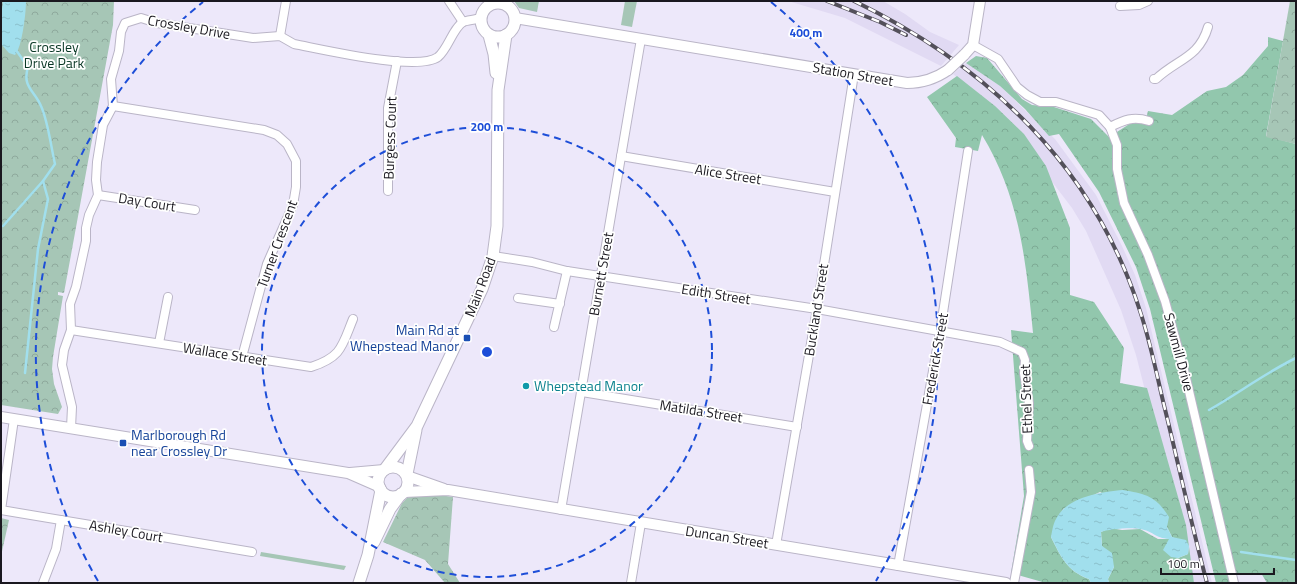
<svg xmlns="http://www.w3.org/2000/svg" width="1297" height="584" viewBox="0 0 1297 584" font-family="'Titillium Web',sans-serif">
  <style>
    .built { fill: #e1daf3 }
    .grass { fill: #a6c6b6 }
    .forest { fill: url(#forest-crowns) }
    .park { fill: url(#park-crowns) }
    .water { fill: url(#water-ripples) }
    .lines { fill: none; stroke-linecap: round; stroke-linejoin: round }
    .stream { stroke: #a1dfed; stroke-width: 2.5 }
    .minor-casing { stroke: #bab5c7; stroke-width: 10 }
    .tertiary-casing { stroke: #bab5c7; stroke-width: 12 }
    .secondary-casing { stroke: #bab5c7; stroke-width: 13 }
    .minor { stroke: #fff; stroke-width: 8 }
    .tertiary { stroke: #fff; stroke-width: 10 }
    .secondary { stroke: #fff; stroke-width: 11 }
    .rail-casing { stroke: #53505a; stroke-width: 4 }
    .rail { stroke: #fff; stroke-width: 2.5; stroke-dasharray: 8; stroke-linecap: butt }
    .tertiary-bridge-casing { stroke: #bab5c7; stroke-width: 12; stroke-linecap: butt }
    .tertiary-bridge { stroke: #fff; stroke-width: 10 }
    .ring { fill: none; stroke: #1d4ed8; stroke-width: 2; stroke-dasharray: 7 5 }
    .transit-dot { fill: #1a4fb4; stroke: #fff; stroke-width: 1.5 }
    .culture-dot { fill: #0f9aa8; stroke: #fff; stroke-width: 1.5 }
    .labels { text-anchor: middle; stroke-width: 3.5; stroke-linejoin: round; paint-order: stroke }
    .street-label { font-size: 14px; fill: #1a181f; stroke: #fff }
    .park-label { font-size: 14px; fill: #093725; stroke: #fff }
    .transit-label { font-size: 14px; fill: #164399; stroke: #fff; text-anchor: end }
    .culture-label { font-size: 14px; fill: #0d838f; stroke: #fff; text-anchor: start }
    .centre { fill: #1d4ed8; stroke: #fff; stroke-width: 2 }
    .ring-label { font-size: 12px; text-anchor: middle; font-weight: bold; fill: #1d4ed8; stroke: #fff; stroke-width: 3.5; stroke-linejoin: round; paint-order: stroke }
  </style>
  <defs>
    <pattern id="forest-crowns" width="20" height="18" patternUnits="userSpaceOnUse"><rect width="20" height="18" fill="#92c7ad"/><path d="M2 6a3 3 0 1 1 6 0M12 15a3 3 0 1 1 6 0" fill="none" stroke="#7daa94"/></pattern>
    <pattern id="park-crowns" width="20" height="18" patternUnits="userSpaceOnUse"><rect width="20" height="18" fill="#a6c6b6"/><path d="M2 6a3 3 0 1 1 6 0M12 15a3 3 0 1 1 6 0" fill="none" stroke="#8ea99c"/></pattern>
    <pattern id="water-ripples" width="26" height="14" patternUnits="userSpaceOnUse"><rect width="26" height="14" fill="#a1dfed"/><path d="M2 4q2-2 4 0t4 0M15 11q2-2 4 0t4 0" fill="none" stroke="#8abfcb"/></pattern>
  </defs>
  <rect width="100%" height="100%" fill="#ede8fa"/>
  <g class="built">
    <path d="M788,1h95l22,13 25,18 29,13 -18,21 -96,-48z"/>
    <path d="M966,63l34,23 55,53 41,56 26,51 13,29 11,33 66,275h-18l-58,-228 -15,-45 -35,-79 -14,-23 -51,-67 -25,-27 -43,-40z"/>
  </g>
  <g class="grass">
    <path d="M514,1h25l-2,11 -18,-4z"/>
    <path d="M625,1h12l-5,26 -11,-2z"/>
    <path d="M261,552l85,14 -2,4 -84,-14z"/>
  </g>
  <g class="forest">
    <path d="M1268,37l15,4 -17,95 30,8v439h-29l-6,-10 -33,1 2,9h-14l-66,-274 -14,-42 -37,-75 -40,-58 -10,2 -24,-27 -25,-23 -34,-23 10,-7 11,2 35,41 10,6 22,2 37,12 18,18 22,-14h14l3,-12 24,4 35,-24 19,-4 17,-12 25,-29z"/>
    <path d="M957,76l38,30 29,28 22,32 24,62v67l24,7 30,46 -4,35 27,5 39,137 8,58h-85l-1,-4 6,-12 -12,-21 -1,-14 9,-4 12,2 18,-1 18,10h12l8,19 10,-4 1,-8 -17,-9 -5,-10 -67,-35 -37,17 -12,28c10,20 16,34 38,42l2,4h-45l-35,-10 13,-77 -13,-166 22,3c-7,-71 -13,-136 -51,-198l-4,16 -23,-4 1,-9 -29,-41z"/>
  </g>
  <g class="park">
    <path d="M1,1h113l-1,24 -49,268 -6,-1v3l5,1 -10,61 -1,12 2,15 8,23 -4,7 -57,-9z"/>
    <path d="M1290,1h6v143l-30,-7z"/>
    <path d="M426,493l27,4 -5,67 12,19h-15l-20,-23 -42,-18 19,-39 5,-5z"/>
    <path d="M1,518l8,2 -8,36z"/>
  </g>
  <g class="water">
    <path d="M4,1h22c0,12 -4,46 -11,54l-6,-2 -8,-9v-31z"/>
    <path d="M1123,490c23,4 33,6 46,27l-2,10 5,10 14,3 3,6 -1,8 -10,4 -7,-1 -8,-7 6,-11c-14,-1 -16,-8 -29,-10 -7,-2 -33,0 -39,3l1,14 10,7 2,14 -6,12 1,4h-18l-2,-4c-22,-8 -28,-22 -38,-42 1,-5 2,-13 5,-18 11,-22 44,-27 67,-29z"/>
  </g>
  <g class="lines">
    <g class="stream">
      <path d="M4,1v8"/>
      <path d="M3,226l40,-45 12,-17c-4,-17 -7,-43 -14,-58 -7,-16 -19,-19 -13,-39l-12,-17"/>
      <path d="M25,373l13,-124 10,-50 -5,-18"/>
      <path d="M1209,410c30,-17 56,-37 87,-52"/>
      <path d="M1241,552l55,8"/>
    </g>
    <defs>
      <g id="minor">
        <path d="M449,1l14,21"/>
        <path d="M1120,6l19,-1 9,-4"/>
        <path d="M280,36l6,-35"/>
        <path d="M973,45l25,14 19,28 10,8 13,7h16l43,13 11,12c14,-7 23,-11 39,-6"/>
        <path d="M1154,79h2c21,-20 43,-21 52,-52"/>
        <path d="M113,106l151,24 13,5 10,9 9,17v26l-3,18 -26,59 -25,93"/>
        <path d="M1110,127l7,18v24l7,34 24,52 17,46 20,73 49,209"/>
        <path d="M621,156l214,36"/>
        <path d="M388,191v-83l9,-47"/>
        <path d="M98,195l97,15"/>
        <path d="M493,256l39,6 35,9 250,38 183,33 22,10 3,8 -1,13 5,30 -2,38 2,5"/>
        <path d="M518,298l42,6"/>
        <path d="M554,327l13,-56"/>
        <path d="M71,330l240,37c31,-10 31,-21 42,-48"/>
        <path d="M159,343l9,-46"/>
        <path d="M582,392l215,35"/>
        <path d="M14,419l-13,91 251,42"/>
        <path d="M71,428l1,-21 -10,-42 2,-15 7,-20 -1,-26 6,-17 10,-46v-13l3,-13 9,-20 -2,-15 1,-18 6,-37 10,-19 -2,-27 8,-28 2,-19 4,-9 16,-5 16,5 96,15 27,-2 14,8c27,5 124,28 144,13 10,-8 15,-29 25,-35 4,-2 12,-2 17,-4"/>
        <path d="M561,510l80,-471"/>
        <path d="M776,545l41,-236 37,-235"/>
        <path d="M898,566l42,-234 28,-181"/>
        <path d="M43,583l13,-34 5,-29"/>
        <path d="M631,583l10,-60"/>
        <path d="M1014,583l17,-91 -2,-22"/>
      </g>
      <g id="tertiary">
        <path d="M515,18l392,65c16,0 28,-4 41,-13"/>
        <path d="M964,55l9,-10 7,-44"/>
        <path d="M1,417l347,56 32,14"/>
        <path d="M350,473l34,-3"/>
        <path d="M407,476l37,13"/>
        <path d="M404,492l44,-2 558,93"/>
      </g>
      <g id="secondary">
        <circle cx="498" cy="20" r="17"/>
        <path d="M489,35l5,19 2,19"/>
        <circle cx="393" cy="482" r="15"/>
        <path d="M385,469l32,-43 65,-137 11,-33 4,-30 1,-136 8,-55"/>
        <path d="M407,474l9,-44"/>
        <path d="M374,542l16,-33 11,-15"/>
        <path d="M359,583l9,-28 13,-65"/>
      </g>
    </defs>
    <use href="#minor" class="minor-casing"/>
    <use href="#tertiary" class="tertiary-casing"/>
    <use href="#secondary" class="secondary-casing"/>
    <use href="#minor" class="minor"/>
    <use href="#tertiary" class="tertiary"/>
    <use href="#secondary" class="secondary"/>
    <defs>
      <g id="rail">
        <path d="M827,1l53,21 26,13"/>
        <path d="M854,1c134,65 240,166 286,310 10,30 16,60 23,90 15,61 28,122 44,182"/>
      </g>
    </defs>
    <use href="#rail" class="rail-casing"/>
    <use href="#rail" class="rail"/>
    <defs>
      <path id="tertiary-bridge" d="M948,70l16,-15"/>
    </defs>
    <use href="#tertiary-bridge" class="tertiary-bridge-casing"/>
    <use href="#tertiary-bridge" class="tertiary-bridge"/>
  </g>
  <g class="ring">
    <circle cx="487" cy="352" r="225"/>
    <path d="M98 581A451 451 0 0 1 203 2M771 2A451 451 0 0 1 876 581"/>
  </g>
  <g class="transit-dot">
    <rect x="463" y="334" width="8" height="8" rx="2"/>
    <rect x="119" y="439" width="8" height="8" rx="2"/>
  </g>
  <circle class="culture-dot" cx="526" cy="386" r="4"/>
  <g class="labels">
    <g class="street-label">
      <text transform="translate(189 27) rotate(10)" y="5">Crossley Drive</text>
      <text transform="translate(853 74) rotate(10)" y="5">Station Street</text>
      <text transform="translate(390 138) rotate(-88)" y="5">Burgess Court</text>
      <text transform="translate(728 174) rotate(9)" y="5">Alice Street</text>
      <text transform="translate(147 202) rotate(9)" y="5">Day Court</text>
      <text transform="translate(277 244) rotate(-70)" y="5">Turner Crescent</text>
      <text transform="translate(601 274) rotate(-80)" y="5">Burnett Street</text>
      <text transform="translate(480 287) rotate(-69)" y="5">Main Road</text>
      <text transform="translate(716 294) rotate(9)" y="5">Edith Street</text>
      <text transform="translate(816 310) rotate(-81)" y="5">Buckland Street</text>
      <text transform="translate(1179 352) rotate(75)" y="5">Sawmill Drive</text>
      <text transform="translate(225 354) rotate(9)" y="5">Wallace Street</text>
      <text transform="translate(935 359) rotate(-80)" y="5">Frederick Street</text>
      <text transform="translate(1026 399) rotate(-92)" y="5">Ethel Street</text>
      <text transform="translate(701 411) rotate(9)" y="5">Matilda Street</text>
      <text transform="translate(126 531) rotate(10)" y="5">Ashley Court</text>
      <text transform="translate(727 537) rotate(9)" y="5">Duncan Street</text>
    </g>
    <g class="park-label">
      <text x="54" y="52">Crossley<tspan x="54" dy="16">Drive Park</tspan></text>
    </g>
    <g class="transit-label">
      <text x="459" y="335">Main Rd at<tspan x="459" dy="16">Whepstead Manor</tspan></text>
      <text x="131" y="440" text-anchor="start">Marlborough Rd<tspan x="131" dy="16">near Crossley Dr</tspan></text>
    </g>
    <g class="culture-label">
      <text x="534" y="391">Whepstead Manor</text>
    </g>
  </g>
  <circle cx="487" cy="352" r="6" class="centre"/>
  <g class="ring-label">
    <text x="806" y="37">400 m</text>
    <text x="487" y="131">200 m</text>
  </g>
  <rect width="1297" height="584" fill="none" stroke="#1a181f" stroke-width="4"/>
  <path d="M1161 568v6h113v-6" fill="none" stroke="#1a181f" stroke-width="2"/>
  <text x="1167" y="568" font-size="12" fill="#1a181f" stroke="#ffffff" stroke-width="3" paint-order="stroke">100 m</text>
</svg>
